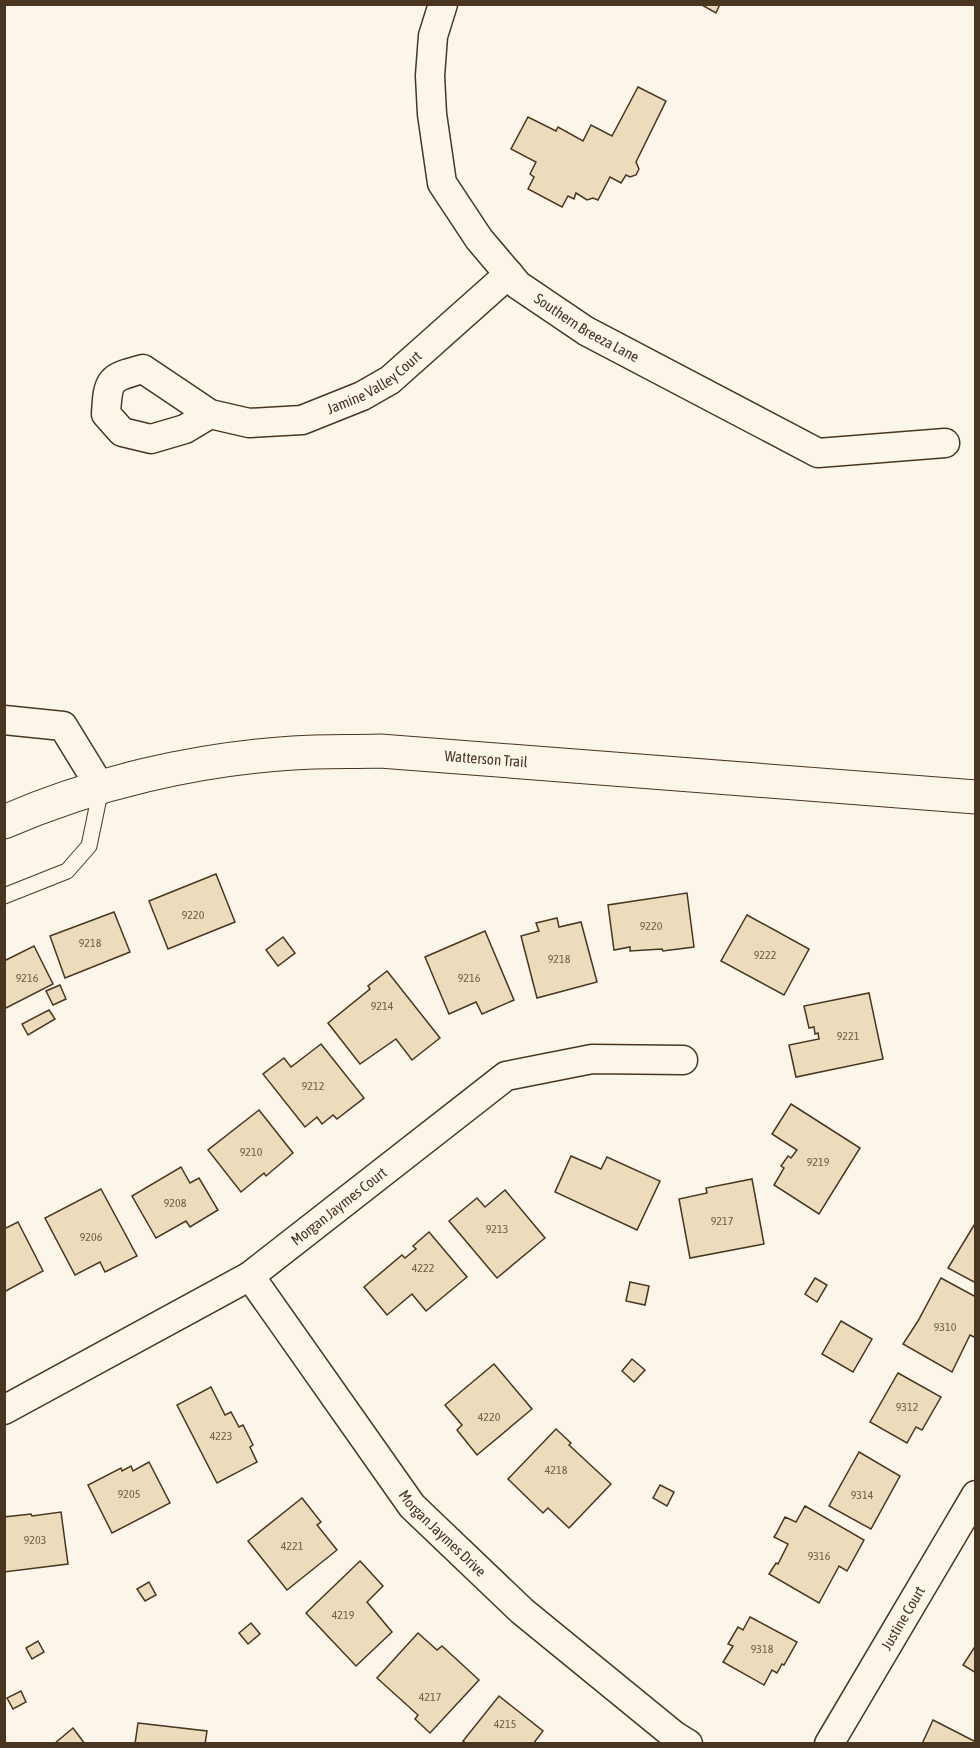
<svg xmlns="http://www.w3.org/2000/svg" width="980" height="1748" viewBox="0 0 980 1748" font-family="'Asap Condensed',sans-serif">
  <style>
    .building { fill: #ecdcbc; stroke: #4a3520; stroke-width: 1.5 }
    .lines { fill: none; stroke-linecap: round; stroke-linejoin: round }
    .service-casing { stroke: #4a3520; stroke-width: 17 }
    .minor-casing { stroke: #4a3520; stroke-width: 31 }
    .secondary-casing { stroke: #4a3520; stroke-width: 35 }
    .service { stroke: #fbf6e9; stroke-width: 15 }
    .minor { stroke: #fbf6e9; stroke-width: 28 }
    .secondary { stroke: #fbf6e9; stroke-width: 33 }
    .labels { text-anchor: middle; stroke-width: 4.5; stroke-linejoin: round; paint-order: stroke }
    .number-label { font-size: 12px; fill: #725f47 }
    .street-label { font-size: 15px; fill: #4a3520; stroke: #fbf6e9 }
  </style>
  <rect width="100%" height="100%" fill="#fbf6e9"/>
  <g class="building">
    <path d="M700,4h20l-4,9z"/>
    <path d="M638,87l28,14 -30,61 3,7 -3,6 -6,2 -4,-2 -5,8 -11,-6 -12,23 -5,-2 -6,2 -11,-7 -2,6 -6,-3 -6,11 -34,-18 6,-12 -4,-3 6,-12 -25,-13 17,-32 28,14 2,-4 25,14 8,-16 21,11z"/>
    <path d="M216,874l19,48 -67,27 -19,-48z"/>
    <path d="M687,893l7,54 -31,4 -1,-2 -32,2v-4l-16,3 -6,-45z"/>
    <path d="M114,912l16,40 -65,26 -15,-42z"/>
    <path d="M747,915l62,34 -25,46 -63,-34z"/>
    <path d="M557,918l2,9 22,-5 16,60 -60,16 -16,-62 18,-5 -3,-8z"/>
    <path d="M485,931l29,69 -32,14 -6,-12 -27,12 -24,-57z"/>
    <path d="M283,937l12,16 -17,13 -12,-16z"/>
    <path d="M34,946l19,38 -49,25v-48z"/>
    <path d="M387,971l53,67 -28,22 -16,-21 -36,25 -32,-41 42,-34 -2,-3z"/>
    <path d="M60,985l6,14 -13,6 -7,-14z"/>
    <path d="M869,993l14,66 -87,18 -7,-32 30,-6 -1,-6 -3,1 -1,-7 -5,1 -5,-22z"/>
    <path d="M49,1010l6,9 -27,16 -6,-11z"/>
    <path d="M321,1044l43,54 -27,21 -4,-4 -11,9 -5,-7 -12,10 -42,-53 21,-16 7,9z"/>
    <path d="M791,1104l69,44 -41,66 -45,-29 10,-17 -3,-2 7,-10 3,2 6,-8 -25,-16z"/>
    <path d="M259,1110l34,43 -27,23 -2,-3 -23,19 -33,-42z"/>
    <path d="M571,1156l30,13 6,-12 53,24 -23,49 -82,-38z"/>
    <path d="M181,1167l9,16 9,-5 19,32 -28,17 -4,-6 -30,17 -24,-42z"/>
    <path d="M752,1179l12,65 -74,14 -11,-59 28,-6 -1,-5z"/>
    <path d="M101,1189l36,67 -32,16 -5,-10 -25,13 -30,-57z"/>
    <path d="M505,1190l40,48 -48,40 -48,-57 28,-23 8,9z"/>
    <path d="M18,1222l25,49 -39,21v-63z"/>
    <path d="M976,1222v61l-28,-15z"/>
    <path d="M429,1232l38,45 -41,34 -14,-17 -25,21 -23,-28 38,-32 3,3 11,-9 -3,-3z"/>
    <path d="M815,1278l12,7 -10,17 -12,-8z"/>
    <path d="M941,1278l35,19v41l-6,-3 -18,37 -49,-28 15,-23z"/>
    <path d="M630,1282l19,4 -4,19 -19,-4z"/>
    <path d="M841,1321l31,18 -19,33 -31,-18z"/>
    <path d="M632,1359l13,11 -11,12 -12,-11z"/>
    <path d="M494,1364l38,45 -55,46 -20,-25 5,-5 -17,-20z"/>
    <path d="M898,1373l43,24 -19,33 -6,-3 -9,16 -37,-21z"/>
    <path d="M211,1387l14,28 6,-3 8,15 4,-2 10,20 -3,2 7,15 -40,21 -40,-78z"/>
    <path d="M556,1429l15,14 -2,2 42,39 -42,44 -21,-20 -5,5 -35,-34z"/>
    <path d="M859,1452l41,24 -29,53 -42,-23z"/>
    <path d="M149,1462l21,41 -58,30 -24,-48 33,-17 1,3 9,-5 2,5z"/>
    <path d="M660,1485l14,7 -7,14 -14,-8z"/>
    <path d="M302,1498l19,24 -4,3 20,25 -50,40 -39,-49z"/>
    <path d="M805,1506l59,34 -17,31 -8,-5 -1,2 -19,35 -50,-29 7,-11 2,1 10,-20 -14,-7 2,-3 9,-17 11,5z"/>
    <path d="M61,1512l7,52 -64,8v-55l27,-3 1,2z"/>
    <path d="M360,1561l23,25 -16,16 25,30 -36,34 -50,-53z"/>
    <path d="M149,1582l7,13 -11,6 -8,-12z"/>
    <path d="M750,1617l47,25 -13,23 -2,-1 -5,9 -5,-3 -8,15 -41,-23 10,-16 -5,-2 10,-17 5,3z"/>
    <path d="M251,1623l9,11 -12,10 -9,-11z"/>
    <path d="M418,1633l19,17 5,-4 37,34 -49,53 -15,-14 3,-4 -41,-37z"/>
    <path d="M38,1641l6,11 -12,7 -6,-11z"/>
    <path d="M976,1645v28l-13,-8z"/>
    <path d="M21,1691l5,11 -13,7 -6,-11z"/>
    <path d="M499,1696l44,35 -10,13h-66l-4,-3z"/>
    <path d="M933,1720l43,22v2h-54z"/>
    <path d="M138,1723l69,8 -2,13h-70z"/>
    <path d="M73,1728l12,16h-31z"/>
  </g>
  <g class="lines">
    <defs>
      <path id="service" d="M4,896l63,-25 22,-25 12,-58"/>
      <g id="minor">
        <path id="s1" d="M443,4l-10,32 -3,40 2,38 10,69 37,56 39,46 68,46 232,122 127,-10"/>
        <path id="s2" d="M210,414l-25,15 -34,10 -29,-7 -16,-18c2,-35 3,-36 37,-45l67,45 39,9 53,-3 60,-24 28,-16 119,-106"/>
        <path d="M4,720l59,6 38,62"/>
        <path id="s3" d="M250,1276l162,230 110,105 153,125 13,8"/>
        <path id="s4" d="M4,1410l246,-134 256,-200 86,-17 91,1"/>
        <path id="s5" d="M829,1744l147,-249"/>
      </g>
      <g id="secondary">
        <path id="s6" d="M4,822c89,-39 192,-63 289,-69 29,-2 58,-1 87,-2l596,46"/>
      </g>
    </defs>
    <use href="#service" class="service-casing"/>
    <use href="#minor" class="minor-casing"/>
    <use href="#secondary" class="secondary-casing"/>
    <use href="#service" class="service"/>
    <use href="#minor" class="minor"/>
    <use href="#secondary" class="secondary"/>
  </g>
  <g class="labels">
    <g class="number-label">
      <text x="193" y="919">9220</text>
      <text x="651" y="930">9220</text>
      <text x="90" y="947">9218</text>
      <text x="765" y="959">9222</text>
      <text x="559" y="963">9218</text>
      <text x="27" y="982">9216</text>
      <text x="469" y="982">9216</text>
      <text x="382" y="1010">9214</text>
      <text x="848" y="1040">9221</text>
      <text x="313" y="1090">9212</text>
      <text x="251" y="1156">9210</text>
      <text x="818" y="1166">9219</text>
      <text x="175" y="1207">9208</text>
      <text x="722" y="1225">9217</text>
      <text x="497" y="1233">9213</text>
      <text x="91" y="1241">9206</text>
      <text x="423" y="1272">4222</text>
      <text x="945" y="1331">9310</text>
      <text x="907" y="1411">9312</text>
      <text x="489" y="1421">4220</text>
      <text x="221" y="1440">4223</text>
      <text x="556" y="1474">4218</text>
      <text x="129" y="1498">9205</text>
      <text x="862" y="1499">9314</text>
      <text x="35" y="1544">9203</text>
      <text x="292" y="1550">4221</text>
      <text x="819" y="1560">9316</text>
      <text x="343" y="1619">4219</text>
      <text x="762" y="1653">9318</text>
      <text x="430" y="1701">4217</text>
      <text x="505" y="1728">4215</text>
    </g>
    <g class="street-label">
      <text dy="5" stroke="none"><textPath href="#s1" startOffset="390">Southern Breeza Lane</textPath></text>
      <text dy="5" stroke="none"><textPath href="#s2" startOffset="441">Jamine Valley Court</textPath></text>
      <text dy="5" stroke="none"><textPath href="#s6" startOffset="492">Watterson Trail</textPath></text>
      <text dy="5" stroke="none"><textPath href="#s4" startOffset="393">Morgan Jaymes Court</textPath></text>
      <text dy="5" stroke="none"><textPath href="#s3" startOffset="322">Morgan Jaymes Drive</textPath></text>
      <text dy="5" stroke="none"><textPath href="#s5" startOffset="146">Justine Court</textPath></text>
    </g>
  </g>
  <rect width="980" height="1748" fill="none" stroke="#4a3520" stroke-width="12"/>
</svg>
